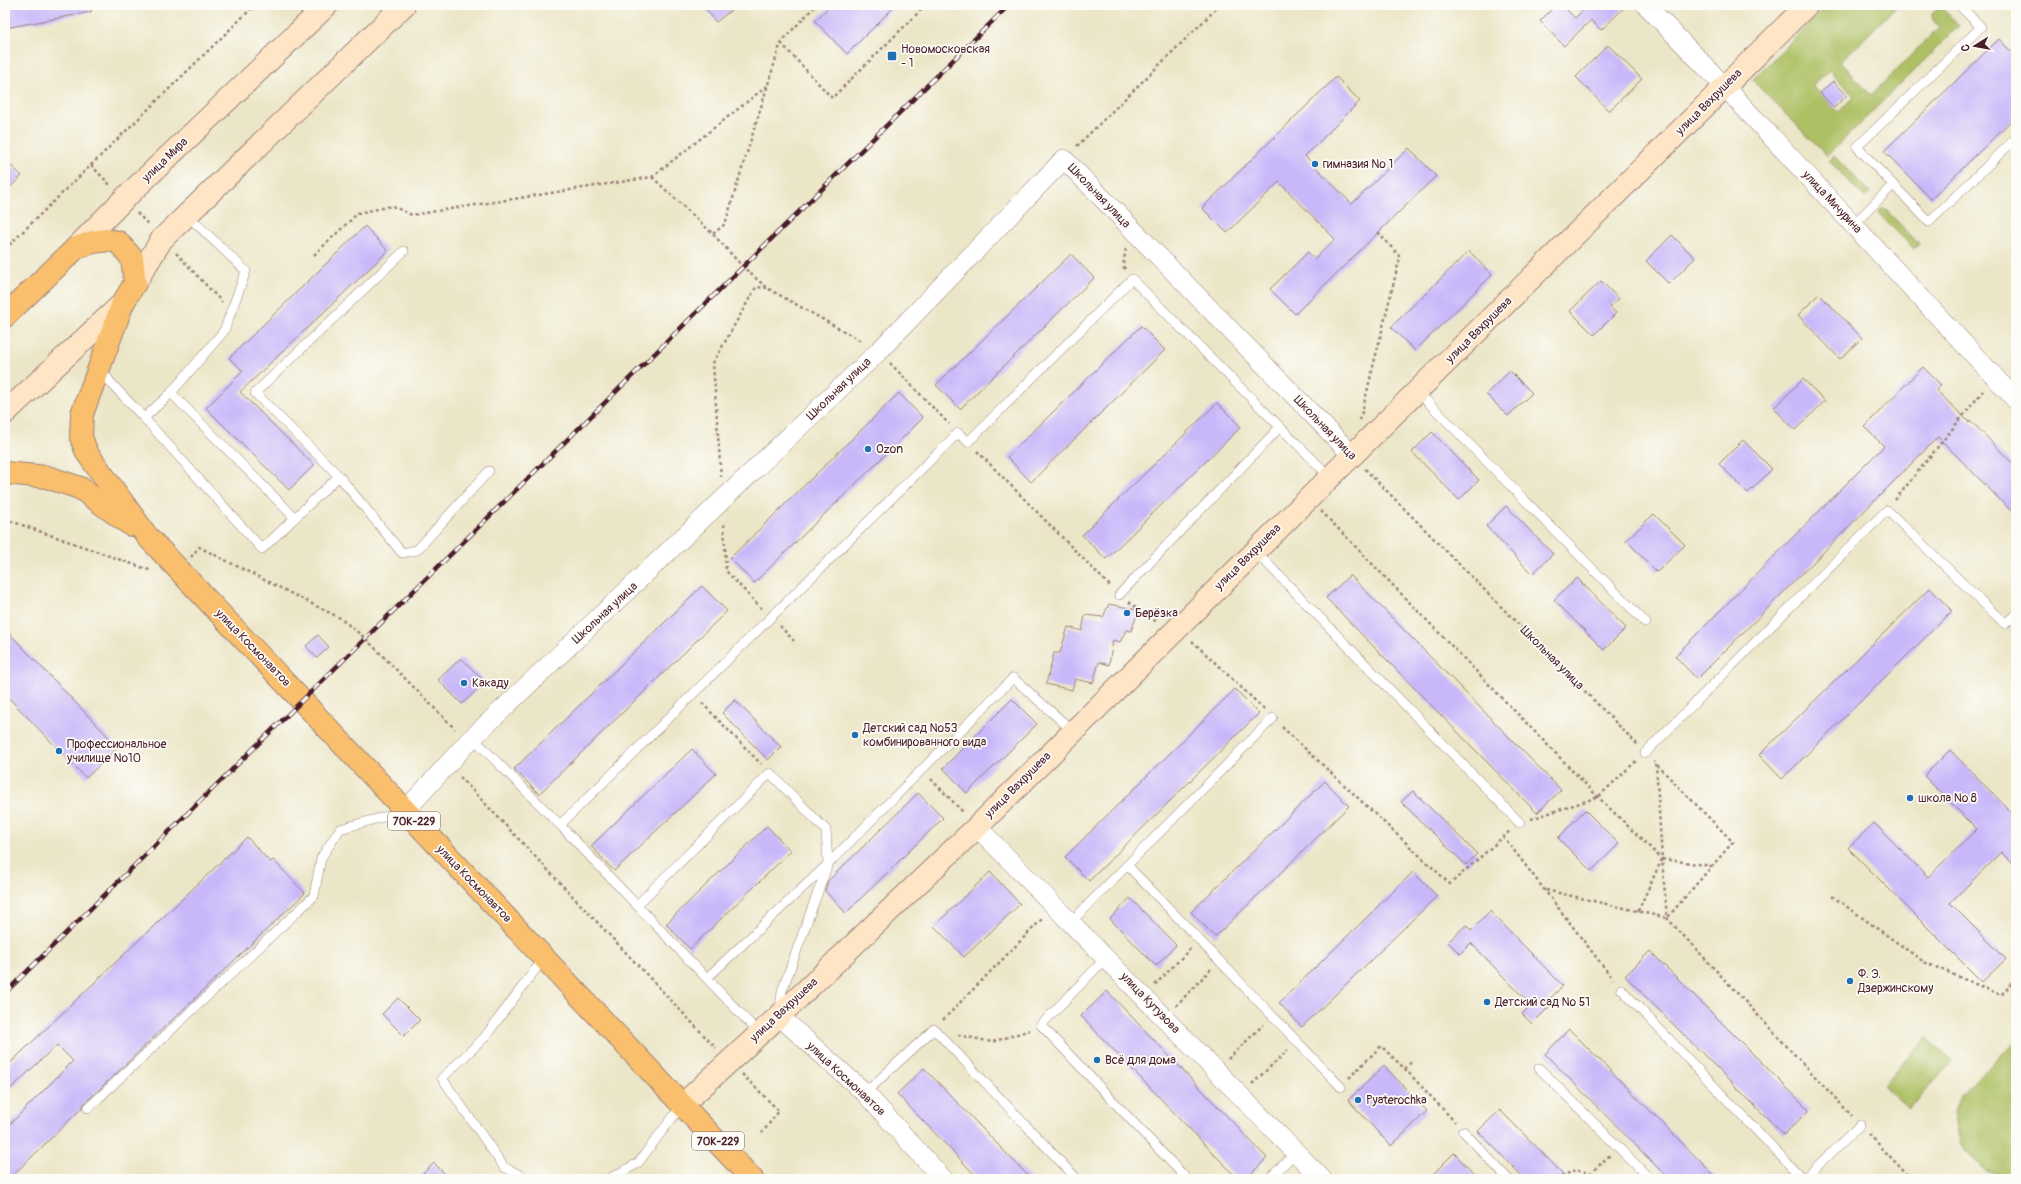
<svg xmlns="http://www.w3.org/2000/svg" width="2021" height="1184" viewBox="0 0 2021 1184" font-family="Pangolin,sans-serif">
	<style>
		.green { fill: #adc063; stroke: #7c7047; fill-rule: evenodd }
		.building { fill: #c8b8f9 }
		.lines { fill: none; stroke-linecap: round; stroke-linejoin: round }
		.service-casing { stroke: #9b827a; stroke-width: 10 }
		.minor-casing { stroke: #9b827a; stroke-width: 20 }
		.secondary-casing { stroke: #9b827a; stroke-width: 24 }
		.primary-casing { stroke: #9b827a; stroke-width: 24 }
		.path { stroke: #9b827a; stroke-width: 2.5; stroke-dasharray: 3 3; stroke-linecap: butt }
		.service { stroke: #fff; stroke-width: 9 }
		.minor { stroke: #fff; stroke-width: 19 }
		.secondary { stroke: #fde5c5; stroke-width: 22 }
		.primary { stroke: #f9bf6d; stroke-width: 22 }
		.rail-casing { stroke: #4a1f2b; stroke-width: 4.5 }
		.rail { stroke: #fdfcf7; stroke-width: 3; stroke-dasharray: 9; stroke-linecap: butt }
		.poi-dot { fill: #1f6fb2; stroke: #fdfcf7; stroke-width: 1.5 }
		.labels { text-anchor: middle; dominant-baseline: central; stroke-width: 3.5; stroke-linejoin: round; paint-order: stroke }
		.shield { fill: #fdfcf7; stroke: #806168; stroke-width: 1 }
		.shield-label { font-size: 11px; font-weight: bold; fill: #4a1f2b }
		.poi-label { font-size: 12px; fill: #4a1f2b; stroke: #fdfcf7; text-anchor: start }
		.street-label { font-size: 12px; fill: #4a1f2b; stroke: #fdfcf7 }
	</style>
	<rect width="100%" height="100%" fill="#fdfcf7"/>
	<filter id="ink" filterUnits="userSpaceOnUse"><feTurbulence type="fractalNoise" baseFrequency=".025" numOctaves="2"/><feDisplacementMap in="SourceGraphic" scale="8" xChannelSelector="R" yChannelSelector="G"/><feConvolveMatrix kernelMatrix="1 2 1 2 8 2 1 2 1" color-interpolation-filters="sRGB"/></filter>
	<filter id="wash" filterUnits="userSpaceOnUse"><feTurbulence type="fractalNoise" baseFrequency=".012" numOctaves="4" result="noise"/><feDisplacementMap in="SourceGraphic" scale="16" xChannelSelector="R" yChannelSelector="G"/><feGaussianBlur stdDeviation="0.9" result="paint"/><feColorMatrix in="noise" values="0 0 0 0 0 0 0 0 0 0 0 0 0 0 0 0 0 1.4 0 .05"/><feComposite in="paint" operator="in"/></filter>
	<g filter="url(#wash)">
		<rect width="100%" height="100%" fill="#ece6c8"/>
		<path class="green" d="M1828 5H1898L1840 62 1871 95 1939 27 1933 20 1932 14 1936 10 1942 8 1959 26 1827 156 1752 80ZM1829 70 1854 96 1839 112 1813 86Z
			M1834 156 1870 193 1865 198 1829 161Z
			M1883 207 1919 244 1914 249 1878 213Z
			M1926 1038 1952 1062 1909 1109 1883 1085Z
			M2016 1041V1177H2015L1985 1170 1960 1144 1954 1111 1960 1095Z"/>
		<g id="blocks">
			<path class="building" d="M5 5H91V12L5 28Z
				M703 5H738L716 22Z
				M831 5H896L847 54 815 21Z
				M1556 5H1562L1575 18 1582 11 1576 5H1627L1601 30 1591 20 1564 46 1540 21Z
				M1999 39 2016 57V116L1931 199 1884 151Z
				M1608 45 1642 79 1609 111 1576 77Z
				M1336 77 1360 101 1305 156 1352 204 1409 148 1436 176 1295 314 1270 289 1308 252 1314 259 1335 239 1279 182 1227 233 1202 208Z
				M1833 81 1847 95 1834 108 1820 93Z
				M5 160 22 176 5 192Z
				M365 226 388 251 240 392 314 465 289 490 206 408 243 371 229 358Z
				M1672 235 1695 258 1669 284 1646 261Z
				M1469 251 1492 275 1415 351 1391 327Z
				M1071 254 1094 278 960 409 936 385Z
				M1601 281 1619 299 1610 307 1616 313 1594 335 1570 311Z
				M1819 294 1862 338 1840 359 1798 315Z
				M1141 326 1165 350 1031 482 1007 457Z
				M1923 367 1941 385 1936 390 1969 422 1970 420 2016 467V516L1938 437 1697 679 1675 656 1884 446 1864 427Z
				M1510 371 1532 393 1508 416 1486 394Z
				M1803 379 1825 401 1795 430 1774 408Z
				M899 393 923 418 754 583 730 558Z
				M1217 403 1241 427 1106 559 1082 535Z
				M1432 432 1479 480 1459 500 1412 452Z
				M1743 440 1772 469 1748 493 1719 464Z
				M1506 506 1553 554 1532 574 1486 526Z
				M1654 514 1685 545 1657 572 1626 540Z
				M1350 575 1561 790 1537 813 1326 598Z
				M1577 578 1626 628 1604 650 1554 600Z
				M702 586 727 611 539 794 514 769Z
				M1930 588 1952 611 1782 779 1759 755Z
				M1109 604 1139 610 1131 631 1126 630 1120 642 1113 640 1109 665 1099 662 1093 683 1075 679 1072 690 1046 684 1054 653H1060L1068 627 1082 631 1085 615 1103 617Z
				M5 629 118 747 86 778 5 694Z
				M318 635 329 647 317 658 306 646Z
				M461 658 485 682 462 704 438 680Z
				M1235 689 1259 713 1089 881 1065 857Z
				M1012 699 1037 724 967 793 943 768Z
				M735 700 781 747 768 760 722 713Z
				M692 749 716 774 614 871 591 846Z
				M1950 750 2016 817V867L2001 852 1950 903 2006 959 1982 982 1848 848 1874 823 1928 877 1977 829 1924 776Z
				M1325 781 1349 806 1215 937 1191 912Z
				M1413 791 1477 854 1466 865 1401 802Z
				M918 793 943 818 846 913 825 891 828 881Z
				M1585 810 1619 844 1591 871 1558 838Z
				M767 826 791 851 690 949 666 924Z
				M247 837 270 862 273 860 305 893 84 1104 82 1108 9 1179H5V1129L73 1061 57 1045 5 1094V1068Z
				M990 872 1020 904 964 957 934 926Z
				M1413 872 1437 896 1302 1027 1279 1003Z
				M1130 898 1176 945 1156 966 1110 919Z
				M1490 911 1563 986 1547 1001 1551 1005 1532 1024 1522 1014 1531 1005 1471 943 1460 954 1448 942 1466 925 1471 930Z
				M1650 951 1809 1110 1784 1135 1625 976Z
				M1107 991 1267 1158 1246 1179H1238L1081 1016Z
				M398 998 420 1020 404 1036 382 1014Z
				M1569 1029 1718 1179H1669L1545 1054Z
				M1384 1066 1427 1111 1391 1146 1348 1100Z
				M924 1068 1031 1179H979L897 1094Z
				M1500 1110 1568 1179H1525L1478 1131Z
				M1454 1153 1479 1179H1428Z
				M434 1163 450 1179H417Z"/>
		</g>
	</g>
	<g filter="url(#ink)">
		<use href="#blocks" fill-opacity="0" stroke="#9b827a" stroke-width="1"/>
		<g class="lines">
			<defs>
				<path id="service" d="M1959 5 1981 27 1857 147 1929 222 2016 138
					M1853 225 1893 185
					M101 369 111 383 144 418 171 393 224 331 246 271 186 214
					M1417 391 1646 623
					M171 393 295 518
					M144 418 262 549 339 476 255 393 404 251
					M339 476 402 553 417 550 489 471
					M1255 551 1520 823
					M1119 595 1280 427
					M473 738 560 825 759 1033
					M1645 753 1887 510 2005 624 2016 614
					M560 825 958 433 968 442 1132 279 1330 477
					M1127 865 1341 1087
					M637 905 770 773 826 830 828 864 782 991 780 1010
					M1071 922 1273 718
					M1106 958 1041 1025 1187 1179
					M707 978 828 864 1013 678 1073 731
					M1621 989 1803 1179
					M1539 1068 1650 1179
					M865 1093 934 1029 1077 1179
					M88 1108 314 896 321 858 340 829 405 811
					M1463 1131 1508 1179
					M528 1179 504 1167 442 1078 484 1038 544 958
					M609 1179 638 1163 682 1105
					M1269 1179 1296 1152
					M1804 1179 1860 1125"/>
				<path id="minor" d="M1646 5 1726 88 2016 400
					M405 811 468 742 879 351 1064 159 1352 455
					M977 827 1322 1179
					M779 1016 865 1093 943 1179"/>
				<path id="secondary" d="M76 248 124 199 327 5
					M135 283 162 239 404 5
					M5 413 123 303
					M683 1104 779 1016 977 827 1807 5"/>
				<path id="primary" d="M5 316 76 248 93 242 107 240 118 242 132 258 135 283 123 303 82 414 81 437 87 453 147 536 752 1179
					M5 473 47 477 80 488 131 525"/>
			</defs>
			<use href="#service" class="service-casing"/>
			<use href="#minor" class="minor-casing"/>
			<use href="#secondary" class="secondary-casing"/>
			<use href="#primary" class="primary-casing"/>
			<path class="path" d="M781 43 832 98 926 5
				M1077 146 1220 5
				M91 165 111 186
				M652 177 713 234 743 267 767 288 863 342
				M137 213 149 225
				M713 234 725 224 781 42 816 5
				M5 249 255 5
				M176 253 222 302
				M314 255 358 213 392 206 412 215 652 177 767 86
				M1125 269 1123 266 1126 248
				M890 363 949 424
				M1360 420 1400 257 1378 232
				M977 451 1110 586
				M1365 469 1637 744
				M721 477 713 363 756 287 767 288
				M1895 500 1983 391
				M1321 511 1598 797 1662 859 1667 918 1852 1116
				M5 519 152 571
				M724 524 726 571 762 609
				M191 557 199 547 340 618 365 638 455 729
				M1129 602 1157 622
				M780 626 794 641
				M1192 641 1264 709
				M702 703 761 764
				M1282 727 1450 884 1511 830
				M460 777 716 1048
				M931 779 964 813
				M1531 819 1598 797 1636 761
				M1503 836 1613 979
				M1662 859 1712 866
				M1546 890 1667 918 1733 842 1654 762
				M1832 896 1924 962 2001 995 2016 980
				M1638 911 1662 859 1656 764
				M1155 985 1191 948
				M1176 1006 1211 969
				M943 1020 1043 918
				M958 1035 992 1042 1030 1030
				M1228 1059 1263 1025
				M1405 1069 1412 1061
				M742 1074 779 1111 762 1133
				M1349 1078 1381 1046 1405 1069 1455 1122
				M1252 1084 1288 1050
				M1869 1134 1911 1179
				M1556 1179 1575 1170 1591 1173 1610 1155"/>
			<use href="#service" class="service"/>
			<use href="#minor" class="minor"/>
			<use href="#secondary" class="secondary"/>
			<use href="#primary" class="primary"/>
			<defs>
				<path id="rail" d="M5 993 1009 5"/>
			</defs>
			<use href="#rail" class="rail-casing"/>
			<use href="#rail" class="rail"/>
		</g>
	</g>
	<g class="poi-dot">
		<rect x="887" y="51" width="10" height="10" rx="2"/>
		<circle cx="1315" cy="164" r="4"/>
		<circle cx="868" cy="449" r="4"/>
		<circle cx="1127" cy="613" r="4"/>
		<circle cx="464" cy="683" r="4"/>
		<circle cx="855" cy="735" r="4"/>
		<circle cx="59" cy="751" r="4"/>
		<circle cx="1910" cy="798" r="4"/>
		<circle cx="1850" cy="981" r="4"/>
		<circle cx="1487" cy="1002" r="4"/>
		<circle cx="1097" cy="1060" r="4"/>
		<circle cx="1358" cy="1100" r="4"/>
	</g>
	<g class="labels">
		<g class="shield">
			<rect x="388" y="812" width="52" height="18" rx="3"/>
			<rect x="692" y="1132" width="52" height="18" rx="3"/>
		</g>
		<g class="shield-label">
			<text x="414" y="821">70К-229</text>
			<text x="718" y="1141">70К-229</text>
		</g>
		<g class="poi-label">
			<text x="901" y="49">Новомосковская<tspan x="901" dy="14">- 1</tspan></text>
			<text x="1323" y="164">гимназия № 1</text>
			<text x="876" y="449">Ozon</text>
			<text x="1135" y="613">Берёзка</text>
			<text x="472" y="683">Какаду</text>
			<text x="863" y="728">Детский сад №53<tspan x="863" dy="14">комбинированного вида</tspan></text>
			<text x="67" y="744">Профессиональное<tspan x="67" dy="14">училище №10</tspan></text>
			<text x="1918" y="798">школа № 8</text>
			<text x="1858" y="974">Ф. Э.<tspan x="1858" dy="14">Дзержинскому</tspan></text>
			<text x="1495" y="1002">Детский сад № 51</text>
			<text x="1105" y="1060">Всё для дома</text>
			<text x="1366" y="1100">Pyaterochka</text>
		</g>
		<g class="street-label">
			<text transform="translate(1709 102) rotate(-45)">улица Вахрушева</text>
			<text transform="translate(165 160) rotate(-44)">улица Мира</text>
			<text transform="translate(1099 196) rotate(46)">Школьная улица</text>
			<text transform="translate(1832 202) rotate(47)">улица Мичурина</text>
			<text transform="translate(1479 330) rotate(-45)">улица Вахрушева</text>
			<text transform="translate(839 389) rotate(-44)">Школьная улица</text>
			<text transform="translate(1325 428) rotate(46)">Школьная улица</text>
			<text transform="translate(1248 557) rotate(-45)">улица Вахрушева</text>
			<text transform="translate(605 613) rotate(-43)">Школьная улица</text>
			<text transform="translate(253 648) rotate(46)">улица Космонавтов</text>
			<text transform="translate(1552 658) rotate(45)">Школьная улица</text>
			<text transform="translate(1018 785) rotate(-45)">улица Вахрушева</text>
			<text transform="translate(474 884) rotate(46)">улица Космонавтов</text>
			<text transform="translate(1150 1003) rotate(46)">улица Кутузова</text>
			<text transform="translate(784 1010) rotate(-43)">улица Вахрушева</text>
			<text transform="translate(846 1079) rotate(43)">улица Космонавтов</text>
		</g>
	</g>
	<rect width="2021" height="1184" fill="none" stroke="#fdfcf7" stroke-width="20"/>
	<g transform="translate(1975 46) rotate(259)" stroke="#fdfcf7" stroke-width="3" paint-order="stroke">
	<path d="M0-3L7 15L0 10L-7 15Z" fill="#4a1f2b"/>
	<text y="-6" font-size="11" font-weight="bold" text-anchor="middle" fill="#4a1f2b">С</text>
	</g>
</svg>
